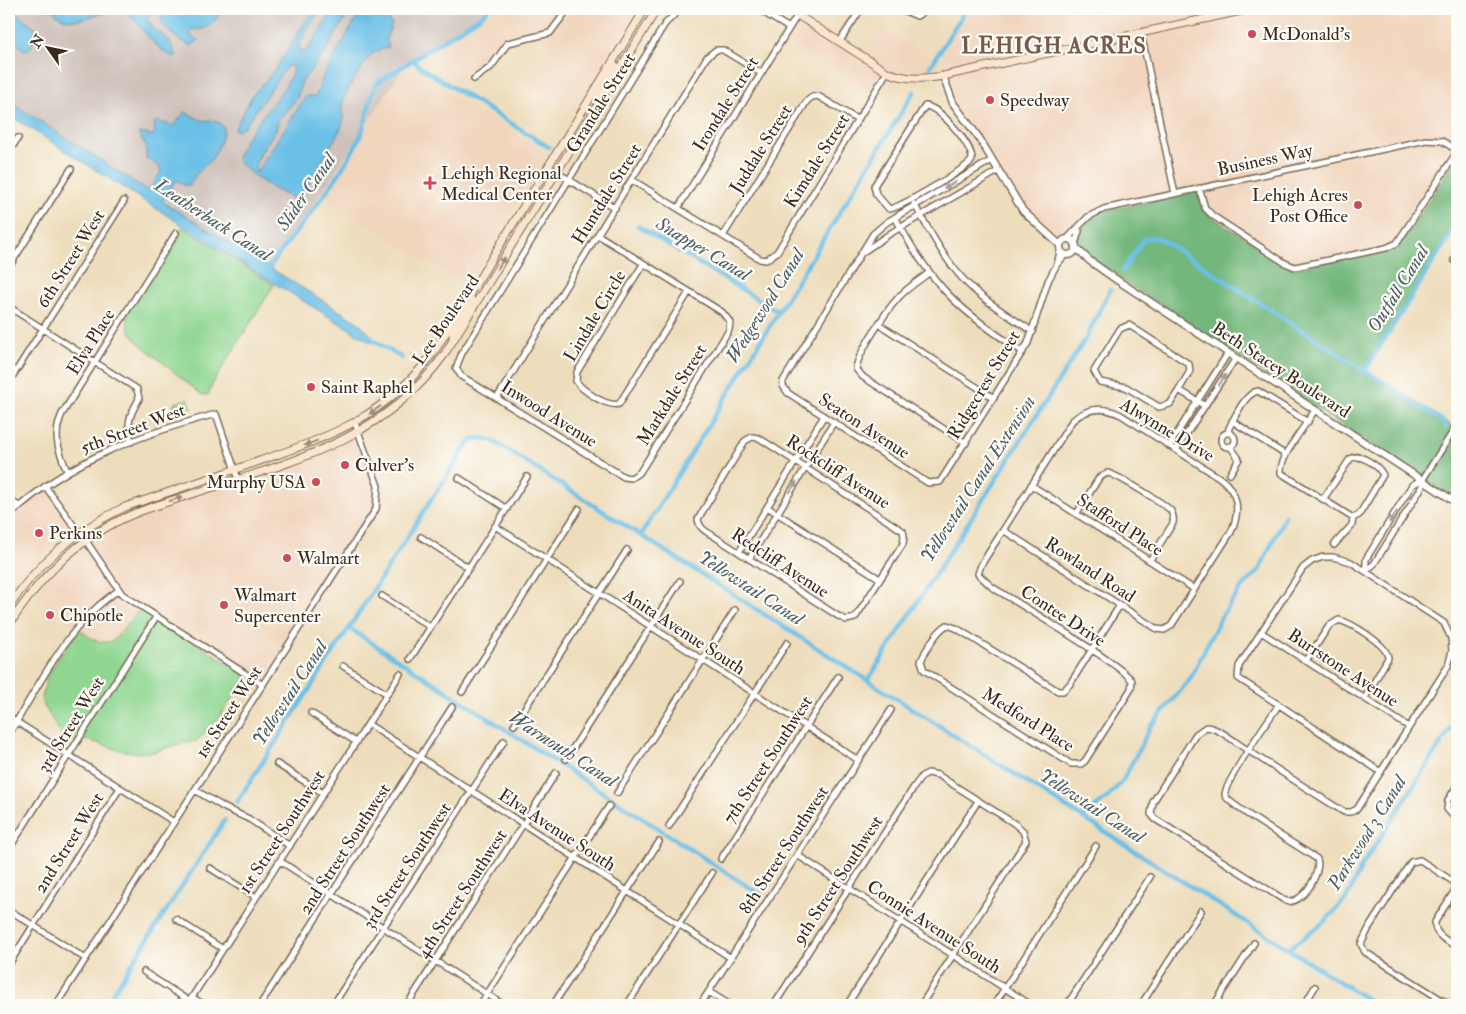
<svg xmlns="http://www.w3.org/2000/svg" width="1466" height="1014" viewBox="0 0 1466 1014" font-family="'IM FELL Double Pica',serif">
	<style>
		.built { fill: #f1d5bd }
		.industrial { fill: #cec1ba }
		.green { fill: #8fd691; stroke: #658058 }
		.forest { fill: #73b77b; stroke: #57704c }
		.water { fill: #6bc0e7; stroke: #537582 }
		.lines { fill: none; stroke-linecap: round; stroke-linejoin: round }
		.canal { stroke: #6bc0e7; stroke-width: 4.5 }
		.minor-casing { stroke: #7a6955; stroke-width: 8 }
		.tertiary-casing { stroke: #7a6955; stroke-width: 9 }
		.secondary-casing { stroke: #7a6955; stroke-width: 9 }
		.minor { stroke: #fff; stroke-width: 5 }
		.tertiary { stroke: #fff; stroke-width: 6 }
		.secondary { stroke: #fce5cf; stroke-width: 7 }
		.oneway { fill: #a79f9a }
		.oneway2 { fill: #9c8876 }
		.poi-dot { fill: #d1495b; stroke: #fdfcf7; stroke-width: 2 }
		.labels { text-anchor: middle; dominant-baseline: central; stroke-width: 4.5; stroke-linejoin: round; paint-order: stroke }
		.poi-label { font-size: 18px; fill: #3b2a1e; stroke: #fdfcf7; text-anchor: start }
		.street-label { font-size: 18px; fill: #3b2a1e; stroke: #fdfcf7 }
		.water-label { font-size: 19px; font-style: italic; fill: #4c5e64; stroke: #fdfcf7 }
		.district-label { font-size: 22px; font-weight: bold; letter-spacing: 1px; fill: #785a4d; stroke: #fdfcf7 }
	</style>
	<rect width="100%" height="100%" fill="#fdfcf7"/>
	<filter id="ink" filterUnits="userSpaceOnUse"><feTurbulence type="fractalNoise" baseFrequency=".02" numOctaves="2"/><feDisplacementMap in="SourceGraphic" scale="10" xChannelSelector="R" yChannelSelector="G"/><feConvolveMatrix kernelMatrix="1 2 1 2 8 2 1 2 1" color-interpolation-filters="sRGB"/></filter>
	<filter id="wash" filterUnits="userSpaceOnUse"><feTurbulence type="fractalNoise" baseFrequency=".0096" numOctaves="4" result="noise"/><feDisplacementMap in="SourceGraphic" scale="20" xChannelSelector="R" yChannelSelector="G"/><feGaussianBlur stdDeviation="1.12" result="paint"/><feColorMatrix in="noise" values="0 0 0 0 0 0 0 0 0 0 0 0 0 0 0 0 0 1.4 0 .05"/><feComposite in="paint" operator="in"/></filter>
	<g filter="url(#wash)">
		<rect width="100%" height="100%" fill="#eeddbc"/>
		<path class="built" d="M494 9H640L575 113 526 82 551 42 527 36 506 44 484 68 469 70 456 83 420 61 447 42 482 21Z
			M964 9H966L940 51 941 74 911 76 888 70 862 54 881 27 933 58Z
			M969 9H1457V152L1393 246 1295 267 1208 212 1199 189 1104 209 1082 224 1068 248 1035 224 961 114 943 76 942 52Z
			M795 15 886 74 874 95 782 37Z
			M405 65 549 154 467 287 321 195Z
			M362 436 378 490 377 506 262 686 141 608 114 640 101 643 91 638 34 596 65 561 94 539 116 527 159 509 179 505 332 449Z
			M46 487 74 529 45 552 9 595V516Z"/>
		<path class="industrial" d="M9 9H491L481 20 407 62 272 269 9 103Z"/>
		<path class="green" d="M182 227 274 285 213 383 208 395H202L140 344C126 330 124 320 133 302Z
			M188 398 192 409 177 415 173 404Z
			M141 608 248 676 217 720 197 741 175 745 154 752 139 753 119 750 88 740 72 741 61 734 43 704 42 697 47 677 68 644 80 630C91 638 100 646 114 640Z"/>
		<path class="forest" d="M1457 156V222L1364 368 1457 429V501L1093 261 1079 247 1075 240 1087 222 1100 212 1198 191 1203 209 1207 214 1295 268 1386 250 1399 244 1406 236Z"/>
		<path class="water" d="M9 9 35 27V39L30 49 25 50 9 39Z
			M52 9H141L152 12 147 18C153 32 161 31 169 41 172 45 174 51 177 55L174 57C155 50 142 27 128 13 105 3 71 36 52 9Z
			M163 9H220C218 21 206 32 194 29L189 33 193 38 199 40 191 46C180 40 163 31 160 18L170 14Z
			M313 9H320L297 48 305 53 308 49 334 9H351L325 52 302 81 297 98 279 119 276 129 261 152 255 166 256 173 306 96H316L324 74 362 9H383V14L392 24 386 39 389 47C385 49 379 49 375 52 365 59 344 94 342 105 341 115 346 115 341 128L302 195 293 198C278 193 245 172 237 159 245 126 292 91 293 66H287L245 126 236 131 235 128 252 96 277 67Z
			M9 101 148 191 161 172 159 166 146 158V146L138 133 152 135 155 132 154 123 157 121 173 126 185 112 201 120 219 122 224 128C222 139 217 153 210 161 201 171 194 173 190 186L184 185 176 180 162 201 359 323 373 337 372 343 256 272 9 115Z"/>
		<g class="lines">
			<path class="canal" d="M412 59 420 67 549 147
				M930 67 966 9
				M638 226 779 312
				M267 270C299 226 332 191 358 141 368 122 367 102 377 83L481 16 488 9
				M1123 270 1144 239 1154 237 1162 240 1443 421 1446 427
				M368 337 402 358
				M1365 370 1457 224
				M641 535 914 92
				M349 628 761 895
				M868 680 1086 338 1110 290
				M237 802 466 446C475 436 482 437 493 441L1376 1005
				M1083 817 1108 797 1123 780 1151 726 1190 679 1221 617 1240 590 1259 570 1285 516
				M1288 949 1323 923 1346 899 1363 864 1457 719
				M105 1005 225 820"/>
		</g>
	</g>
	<g filter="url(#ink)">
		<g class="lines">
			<defs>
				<path id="minor" d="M758 9 789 28
					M900 9 917 16 927 9
					M1141 33 1175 194
					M840 41 861 9
					M474 79 491 67 508 43 550 33 568 9
					M925 106C939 106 973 145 972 160 966 169 900 208 889 209L876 194 874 186Z
					M9 152 18 138
					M992 160 887 222 873 234 783 381V386L788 393 928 483 940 482 1028 343 1048 281 1057 264 1065 255
					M548 167 615 208
					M632 180 760 259 766 260 777 252 887 72
					M1199 188 1205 208 1213 216 1285 263 1295 267 1386 248 1397 243 1457 152
					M914 204C929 229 942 256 962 278 982 300 1008 315 1033 332
					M678 208 798 14
					M895 217C931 285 959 311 1023 352
					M598 235 722 312 730 322 729 330 640 472 631 478 624 477 461 376 456 368 462 353 665 24 680 9
					M723 236 807 101 812 97 818 96 858 120
					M1067 239 1088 217 1104 209 1426 140 1442 141 1457 150
					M1075 244 1079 231
					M863 252 891 233 998 171
					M1454 260 1457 262
					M1058 261 1060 251
					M643 264 577 372 576 381C583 391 606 407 619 404L689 292
					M9 267 71 169
					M929 273C918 281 907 288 898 298 887 310 857 354 856 369L863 377 966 443
					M9 307 137 389 139 399C130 414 126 424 131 442
					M880 325 994 398
					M9 382 124 201
					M1179 390 1190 371 1189 364 1129 325 1120 329 1094 371 1100 382 1126 387 1159 407 1170 404 1179 390 1205 406
					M497 398 707 57 716 50H723L761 73
					M1315 410C1306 425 1279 457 1281 473L1353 518 1359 515 1383 475C1378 465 1359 452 1350 459L1324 498
					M1232 421 1286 455
					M1228 433 1229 428C1235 417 1245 393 1258 391L1308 422
					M1221 440a7 7 0 1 1 14 0a7 7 0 1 1-14 0Z
					M752 437 759 438 903 531 904 536 903 544 855 618 846 620 838 616 712 535C705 531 699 528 698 519L745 441Z
					M1169 446 1228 353
					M1230 446 1239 459 1230 474
					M1176 450 1236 358
					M67 471C59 451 52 436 62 414L176 233
					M459 478 507 509
					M1031 485 1194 589
					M45 486 79 533
					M9 500 19 506
					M767 507 880 579
					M1077 513 1099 478 1107 473C1114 473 1167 505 1171 511 1173 515 1174 519 1173 523L1150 560
					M9 516C65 462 141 434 216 414L238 479
					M495 526 858 760
					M1003 530 1157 629 1164 630 1171 626 1231 532C1241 511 1238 492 1220 478L1121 415C1103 406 1086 408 1072 421L981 565 978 574 992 587C1013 600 1127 668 1132 681L1131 689 1085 761 1081 764H1071L924 670 921 661C926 649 936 632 947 625L956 628 1058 691H1063L1070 684 1120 605
					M421 537 469 568
					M86 541 122 594 263 685
					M1334 545 1352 525 1353 518
					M739 552 824 416
					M749 559 834 422
					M1366 571V559L1412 485 1423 479 1457 425
					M1366 571 1374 564 1422 487 1423 479
					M382 596 430 627
					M1261 632 1409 727
					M410 659 527 477
					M1306 661 1329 626 1339 620C1351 623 1388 645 1388 658L1365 698
					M343 666 387 694
					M462 692 579 509
					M1278 706C1269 719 1223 785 1225 795 1226 804 1304 849 1317 859 1322 873 1302 906 1286 901L1155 819 1151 814 1153 802 1196 734 1206 727C1220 728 1237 744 1249 751 1281 772 1312 792 1344 812H1351L1357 809 1448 666 1452 651 1451 638 1444 623 1351 562 1333 557H1323L1312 561 1303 568 1239 666 1238 678 1381 772
					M311 713 356 742
					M9 717 174 822
					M368 724 731 958
					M514 725 627 550
					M9 734C40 684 68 623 119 590
					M566 759 680 581
					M277 764 323 793
					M1457 786 1448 800 1447 809 1457 820
					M195 790 225 808 249 819 290 846
					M617 793 735 610
					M669 826 787 643
					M9 849 156 617
					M797 855 1031 1005
					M721 859 838 677
					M280 861 504 1005
					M210 868 256 897
					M1457 887 1435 922C1434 936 1447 940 1457 947
					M9 910 86 959
					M176 919 223 949
					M9 964 120 788
					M144 972 189 1001
					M709 992 730 1005
					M192 997 204 1005
					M56 1005 376 509 378 486 355 423
					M187 1005 400 674
					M260 1005 452 707
					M333 1005 504 741
					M407 1005 556 773
					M480 1005 609 806
					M553 1005 659 842
					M627 1005 712 873
					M700 1005 891 710
					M774 1005 914 787 922 776 928 773 938 775 1015 824 1023 831 1026 841 921 1005
					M847 1005 978 801
					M994 1005 1096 846
					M1067 1005 1150 877
					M1141 1005 1201 911
					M1214 1005 1254 943
					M1304 1005 1315 987
					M1450 1005 1365 952 1361 944 1370 926 1411 862 1420 860 1457 884"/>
				<path id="tertiary" d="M943 76 953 103 979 138 1023 211 1060 245
					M1060 247a8 8 0 1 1 16 0a8 8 0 1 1-16 0Z
					M1076 248 1090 261 1117 280 1457 503"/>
				<path id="secondary" d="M788 9 887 72C906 80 924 79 943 76L1250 9
					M599 103V94L616 66
					M453 338V330L471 301 470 294
					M9 607C37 563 78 529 125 507 166 493 207 479 248 465 328 437 384 420 436 349L645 9
					M9 625C35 585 65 551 107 527 134 511 165 503 195 493 291 462 382 441 444 355L657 9"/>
			</defs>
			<use href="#minor" class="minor-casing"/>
			<use href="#tertiary" class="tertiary-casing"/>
			<use href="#secondary" class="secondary-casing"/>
			<use href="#minor" class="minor"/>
			<use href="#tertiary" class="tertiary"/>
			<use href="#secondary" class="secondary"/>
		</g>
		<defs><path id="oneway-solid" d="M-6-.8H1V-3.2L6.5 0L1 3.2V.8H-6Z" transform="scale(1.25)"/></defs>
		<g class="oneway">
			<use href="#oneway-solid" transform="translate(950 185) rotate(150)"/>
			<use href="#oneway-solid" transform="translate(1222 380) rotate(-57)"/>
			<use href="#oneway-solid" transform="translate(793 487) rotate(-58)"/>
			<use href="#oneway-solid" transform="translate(1393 517) rotate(123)"/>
		</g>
		<g class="oneway2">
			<use href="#oneway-solid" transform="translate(501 263) rotate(-58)"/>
			<use href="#oneway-solid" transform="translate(375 410) rotate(145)"/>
			<use href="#oneway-solid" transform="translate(311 443) rotate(160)"/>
			<use href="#oneway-solid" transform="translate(176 499) rotate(-18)"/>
		</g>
	</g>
	<g class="poi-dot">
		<circle cx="1252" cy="34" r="5"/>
		<circle cx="990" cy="100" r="5"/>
		<path d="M427.5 175.5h5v5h5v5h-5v5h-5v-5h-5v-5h5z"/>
		<circle cx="1358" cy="205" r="5"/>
		<circle cx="311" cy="387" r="5"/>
		<circle cx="345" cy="465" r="5"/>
		<circle cx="316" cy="482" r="5"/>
		<circle cx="39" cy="533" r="5"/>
		<circle cx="287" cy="558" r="5"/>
		<circle cx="224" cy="605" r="5"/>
		<circle cx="50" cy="615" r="5"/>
	</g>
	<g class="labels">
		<g class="poi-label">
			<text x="1262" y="34">McDonald's</text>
			<text x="1000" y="100">Speedway</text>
			<text x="441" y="173">Lehigh Regional<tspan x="441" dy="21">Medical Center</tspan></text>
			<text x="1348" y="195" text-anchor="end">Lehigh Acres<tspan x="1348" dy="21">Post Office</tspan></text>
			<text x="321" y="387">Saint Raphel</text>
			<text x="355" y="465">Culver's</text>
			<text x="306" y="482" text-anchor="end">Murphy USA</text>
			<text x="49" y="533">Perkins</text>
			<text x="297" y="558">Walmart</text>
			<text x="234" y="595">Walmart<tspan x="234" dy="21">Supercenter</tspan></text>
			<text x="60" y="615">Chipotle</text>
		</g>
		<g class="street-label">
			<text transform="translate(601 103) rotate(-58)">Grandale Street</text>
			<text transform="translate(726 104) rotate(-58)">Irondale Street</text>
			<text transform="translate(761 149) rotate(-58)">Juddale Street</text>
			<text transform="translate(1265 160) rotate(-12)">Business Way</text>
			<text transform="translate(817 161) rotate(-58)">Kimdale Street</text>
			<text transform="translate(607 194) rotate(-58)">Huntdale Street</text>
			<text transform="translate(71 259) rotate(-58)">6th Street West</text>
			<text transform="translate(595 316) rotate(-59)">Lindale Circle</text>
			<text transform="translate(446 320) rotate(-56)">Lee Boulevard</text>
			<text transform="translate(91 342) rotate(-58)">Elva Place</text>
			<text transform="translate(1281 370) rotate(33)">Beth Stacey Boulevard</text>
			<text transform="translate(984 385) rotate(-59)">Ridgecrest Street</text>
			<text transform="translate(672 395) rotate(-58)">Markdale Street</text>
			<text transform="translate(549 414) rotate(32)">Inwood Avenue</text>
			<text transform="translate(864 426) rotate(33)">Seaton Avenue</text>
			<text transform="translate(133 429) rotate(-21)">5th Street West</text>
			<text transform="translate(1167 430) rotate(31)">Alwynne Drive</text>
			<text transform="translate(838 472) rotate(33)">Rockcliff Avenue</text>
			<text transform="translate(1120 525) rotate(33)">Stafford Place</text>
			<text transform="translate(780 563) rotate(33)">Redcliff Avenue</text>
			<text transform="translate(1090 570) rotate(33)">Rowland Road</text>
			<text transform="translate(1063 616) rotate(33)">Contee Drive</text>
			<text transform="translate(684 632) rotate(33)">Anita Avenue South</text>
			<text transform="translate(1343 668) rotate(33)">Burrstone Avenue</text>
			<text transform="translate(229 712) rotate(-57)">1st Street West</text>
			<text transform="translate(1028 720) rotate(32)">Medford Place</text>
			<text transform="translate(71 725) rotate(-58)">3rd Street West</text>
			<text transform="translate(768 760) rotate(-57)">7th Street Southwest</text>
			<text transform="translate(557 830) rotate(33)">Elva Avenue South</text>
			<text transform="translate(282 832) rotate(-57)">1st Street Southwest</text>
			<text transform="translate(69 843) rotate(-58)">2nd Street West</text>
			<text transform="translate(345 849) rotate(-57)">2nd Street Southwest</text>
			<text transform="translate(784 850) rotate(-57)">8th Street Southwest</text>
			<text transform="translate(407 866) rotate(-57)">3rd Street Southwest</text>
			<text transform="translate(838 880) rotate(-57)">9th Street Southwest</text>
			<text transform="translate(462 894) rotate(-57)">4th Street Southwest</text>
			<text transform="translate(934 927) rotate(33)">Connie Avenue South</text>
		</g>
		<g class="water-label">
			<text transform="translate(306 192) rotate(-55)">Slider Canal</text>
			<text transform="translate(213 220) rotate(33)">Leatherback Canal</text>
			<text transform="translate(703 249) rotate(31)">Snapper Canal</text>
			<text transform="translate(1398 289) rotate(-58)">Outfall Canal</text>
			<text transform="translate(765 306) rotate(-58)">Wedgewood Canal</text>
			<text transform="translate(978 479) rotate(-57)">Yellowtail Canal Extension</text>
			<text transform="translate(751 588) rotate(33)">Yellowtail Canal</text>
			<text transform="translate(290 693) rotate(-57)">Yellowtail Canal</text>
			<text transform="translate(563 749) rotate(33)">Warmouth Canal</text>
			<text transform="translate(1092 806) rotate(33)">Yellowtail Canal</text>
			<text transform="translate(1367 833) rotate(-58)">Parkwood 3 Canal</text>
		</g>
		<g class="district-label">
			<text x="1054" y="46">LEHIGH ACRES</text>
		</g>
	</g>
	<rect width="1466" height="1014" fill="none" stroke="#fdfcf7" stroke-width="30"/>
	<g transform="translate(48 48) rotate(303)" stroke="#fdfcf7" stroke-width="4" paint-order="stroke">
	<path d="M0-4L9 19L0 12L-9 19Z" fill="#3b2a1e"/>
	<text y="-8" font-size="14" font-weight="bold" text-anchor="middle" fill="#3b2a1e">N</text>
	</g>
</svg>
